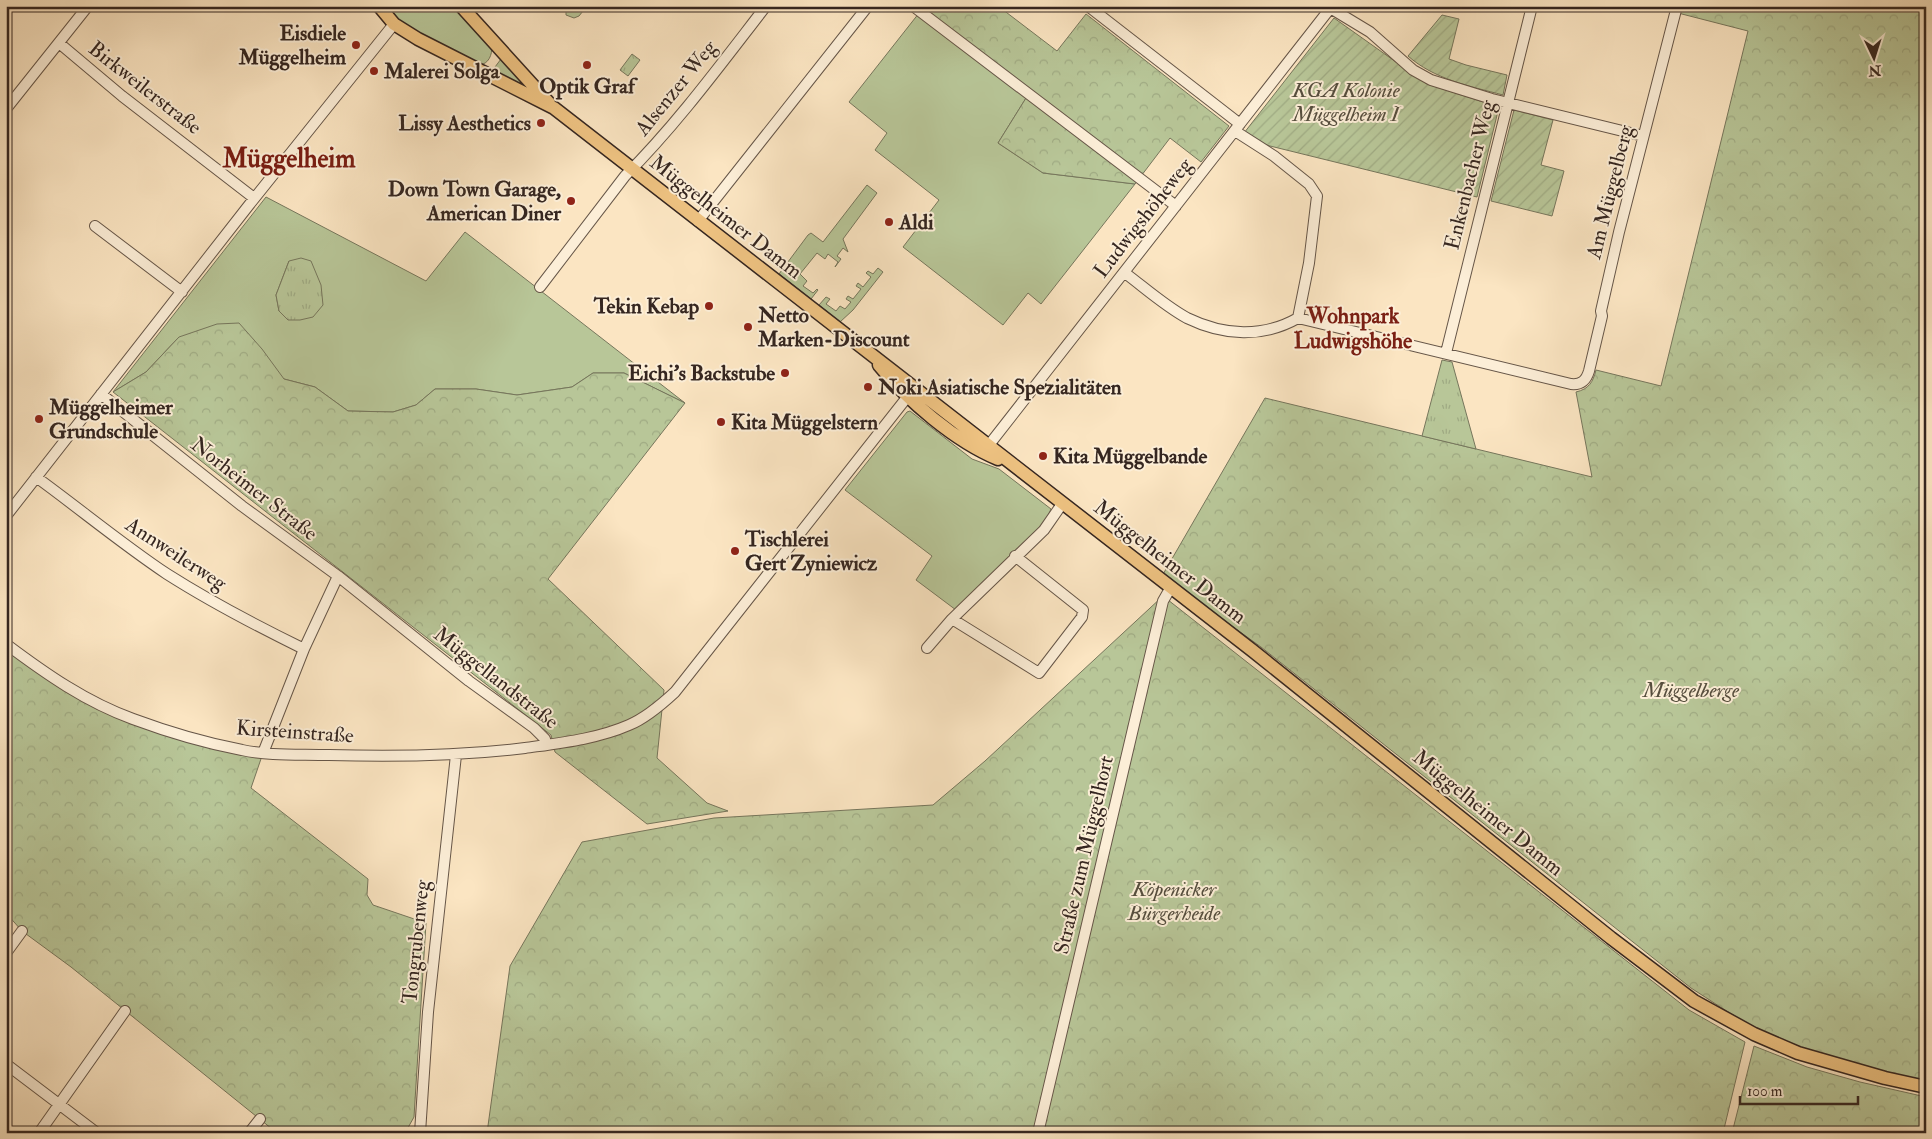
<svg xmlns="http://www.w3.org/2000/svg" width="1932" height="1139" viewBox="0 0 1932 1139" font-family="'IM FELL Double Pica',serif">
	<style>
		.grass { fill: #b8c698; stroke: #76765c; fill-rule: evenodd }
		.forest { fill: url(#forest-crowns); stroke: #76765c }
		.park { fill: url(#park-tufts); stroke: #76765c }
		.garden { fill: url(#garden-furrows); stroke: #76765c }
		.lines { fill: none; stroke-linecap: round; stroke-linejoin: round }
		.minor-casing { stroke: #665648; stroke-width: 12 }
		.major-casing { stroke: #352620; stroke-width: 15 }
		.minor { stroke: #fceed7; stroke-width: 10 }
		.major { stroke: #eec281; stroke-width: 12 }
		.poi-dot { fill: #8f2418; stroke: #fceed7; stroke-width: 2 }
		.labels { text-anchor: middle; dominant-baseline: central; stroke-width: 4; stroke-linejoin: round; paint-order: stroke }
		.poi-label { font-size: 21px; font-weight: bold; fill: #352620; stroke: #fceed7; text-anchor: start }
		.street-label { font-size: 21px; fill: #352620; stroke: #fceed7 }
		.park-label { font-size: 21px; font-style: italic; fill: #564e3e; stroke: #fceed7 }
		.neighbourhood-label { font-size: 22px; font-weight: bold; fill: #7a1f14; stroke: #fceed7 }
		.district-label { font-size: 26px; font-weight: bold; fill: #7a1f14; stroke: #fceed7 }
	</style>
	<defs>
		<pattern id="forest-crowns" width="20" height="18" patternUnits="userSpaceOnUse" patternTransform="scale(1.25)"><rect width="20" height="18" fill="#b8c698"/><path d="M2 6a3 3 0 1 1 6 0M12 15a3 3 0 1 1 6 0" fill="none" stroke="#9faa83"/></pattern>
		<pattern id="park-tufts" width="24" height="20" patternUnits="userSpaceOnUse" patternTransform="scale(1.25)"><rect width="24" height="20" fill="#b8c698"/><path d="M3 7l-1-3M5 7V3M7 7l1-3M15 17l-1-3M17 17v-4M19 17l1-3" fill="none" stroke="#9faa83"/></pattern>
		<pattern id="garden-furrows" width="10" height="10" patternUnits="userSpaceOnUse" patternTransform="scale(1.25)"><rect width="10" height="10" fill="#b8c698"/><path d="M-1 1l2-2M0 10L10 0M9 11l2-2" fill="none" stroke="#9faa83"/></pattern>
	</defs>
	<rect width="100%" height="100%" fill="#fbe5c2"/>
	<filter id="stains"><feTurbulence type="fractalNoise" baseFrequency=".004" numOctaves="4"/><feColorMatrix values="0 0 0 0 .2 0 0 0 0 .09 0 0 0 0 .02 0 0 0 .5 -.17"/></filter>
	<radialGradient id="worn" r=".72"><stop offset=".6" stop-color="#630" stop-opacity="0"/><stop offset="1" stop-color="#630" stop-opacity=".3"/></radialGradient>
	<path class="grass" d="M381 6H456L492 46C492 55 489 64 479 65L409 28Z
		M923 8 1031 90 998 143 1043 173 1135 184 1041 304 1028 293 1003 325 903 247 939 200 875 150 887 133 849 102Z
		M501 59 525 86V87L492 71Z
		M867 185 877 193 843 239 848 252 843 248 837 256 841 259 835 267 838 262 828 254 825 259 817 253 800 274 807 281 803 286 813 293 817 289 818 290 811 299 779 274 808 235 811 233 823 242Z
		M266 197 426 281 465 232 685 403 624 373H593L572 387 517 395 476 389H435L416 405 393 412 348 411 315 387 284 379 178 338 146 372 113 392ZM289 261 279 311 276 295Z
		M878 268 883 272 853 310 840 322 819 305 826 297 830 299 826 304 836 311 840 306 845 309 851 302 846 299 848 296 853 299 861 289 856 286 858 283 863 287 871 277 866 273 868 271 873 274Z
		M910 411 972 459 999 469 1051 509 1046 520 1031 537 956 610 916 580 932 556 845 490 907 412Z"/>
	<path class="forest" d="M924 6H998L1057 51 1086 14 1229 126 1201 162 1170 138 1135 184 1043 173 998 143 1031 90 923 8Z
		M1679 6H1926V1081C1867 1069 1804 1053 1750 1025 1730 1014 1710 1000 1691 988L1261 647 1162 576 1265 398 1592 477 1576 392C1589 389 1593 382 1596 370L1661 386 1748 31 1678 13Z
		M239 323 262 349 284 379 315 387 348 411 393 412 416 405 435 389H476L517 395 572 387 593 373H624L685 403 548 579 664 690 657 758 707 803 728 811 647 824 555 752 551 735 113 392 146 372 179 337 217 324Z
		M1163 596 1689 1010 1745 1042 1723 1133H487L510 966 582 842 714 818 933 805 985 761Z
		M6 643 66 686 162 728 263 753 251 788 368 879 367 895 373 905 426 923 414 1117 405 1133H277L71 967 22 931 6 913Z
		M1754 1046 1807 1067 1860 1082 1926 1097V1133H1732Z"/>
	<path class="park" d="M566 6H587L579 16 574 18 566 15Z
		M632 54 640 60 628 76 620 70Z
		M301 258 311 261 321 285 323 305 313 317 300 320H288L279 311 276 295 289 261Z
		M1442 360 1452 362 1476 449 1422 436Z"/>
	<path class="garden" d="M1442 15 1459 19 1449 59 1466 65 1507 75 1503 95C1469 86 1434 79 1408 56Z
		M1334 18 1427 84 1499 107 1477 197 1266 145 1244 133Z
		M1514 110 1553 120 1541 165 1564 171 1552 216 1491 201Z"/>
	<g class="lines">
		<defs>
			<path id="minor" d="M913 6 1176 206
				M1088 6 1240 124
				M1327 6 1370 32 1413 70 1431 80 1492 99 1643 136
				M59 43 122 96 254 198
				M6 109 88 6
				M1235 131 1274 156 1309 184 1317 196 1309 263 1298 318
				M698 221 868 6
				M95 226 182 292
				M1125 273C1145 288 1165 306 1187 318 1224 336 1263 338 1298 318L1571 384C1581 385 1586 381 1589 371L1602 316 1601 311 1619 232 1677 6
				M540 287 625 176C677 124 721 64 766 6
				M1446 353 1532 6
				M101 394 242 506 338 576 469 681 534 728 545 739 546 745
				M985 450 1332 6
				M36 477C80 509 122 544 167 574 211 602 257 626 304 649
				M6 516 249 205 394 24
				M952 619 1039 673 1082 617 1083 610 1015 556
				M6 644C46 674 86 702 133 719 168 732 205 743 242 750 270 756 300 754 329 755 395 757 460 756 525 748 560 743 597 739 629 725 646 718 661 705 675 692L912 391
				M927 648 952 619 1044 530 1062 504
				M263 753 304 649 338 576
				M6 953 22 931
				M6 1064 97 1133
				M39 1133 125 1011
				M249 1133 260 1119
				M420 1133 428 1012 456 755
				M1038 1133 1163 601 1171 587"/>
			<path id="major" d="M379 6 394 24 418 39 554 108 1253 651 1611 938 1694 1001 1754 1034 1798 1053 1885 1078 1926 1087
				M461 6 549 103
				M879 365C908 401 955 441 998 459"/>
		</defs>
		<use href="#minor" class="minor-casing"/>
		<use href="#major" class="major-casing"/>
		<use href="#minor" class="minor"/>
		<use href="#major" class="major"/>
	</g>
	<g class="poi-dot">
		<circle cx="356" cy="45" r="5"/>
		<circle cx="587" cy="65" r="5"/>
		<circle cx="374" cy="71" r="5"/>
		<circle cx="541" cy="123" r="5"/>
		<circle cx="571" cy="201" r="5"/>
		<circle cx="889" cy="222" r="5"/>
		<circle cx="709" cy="306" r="5"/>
		<circle cx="748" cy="327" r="5"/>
		<circle cx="785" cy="373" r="5"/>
		<circle cx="868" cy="387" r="5"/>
		<circle cx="39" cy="419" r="5"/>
		<circle cx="721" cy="422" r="5"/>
		<circle cx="1043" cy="456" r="5"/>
		<circle cx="735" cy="551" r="5"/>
	</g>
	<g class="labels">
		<g class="poi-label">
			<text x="346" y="33" text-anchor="end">Eisdiele<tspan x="346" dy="24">Müggelheim</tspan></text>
			<text x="384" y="71">Malerei Solga</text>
			<text x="587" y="86" text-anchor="middle">Optik Graf</text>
			<text x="531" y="123" text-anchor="end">Lissy Aesthetics</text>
			<text x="561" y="189" text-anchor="end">Down Town Garage,<tspan x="561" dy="24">American Diner</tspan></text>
			<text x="899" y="222">Aldi</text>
			<text x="699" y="306" text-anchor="end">Tekin Kebap</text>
			<text x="758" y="315">Netto<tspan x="758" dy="24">Marken-Discount</tspan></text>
			<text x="775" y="373" text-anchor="end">Eichi's Backstube</text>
			<text x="878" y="387">Noki Asiatische Spezialitäten</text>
			<text x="49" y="407">Müggelheimer<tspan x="49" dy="24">Grundschule</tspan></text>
			<text x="731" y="422">Kita Müggelstern</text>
			<text x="1053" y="456">Kita Müggelbande</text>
			<text x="745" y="539">Tischlerei<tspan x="745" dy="24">Gert Zyniewicz</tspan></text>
		</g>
		<g class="street-label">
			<text transform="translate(145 88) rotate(38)">Birkweilerstraße</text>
			<text transform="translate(676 88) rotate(-51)">Alsenzer Weg</text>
			<text transform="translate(1470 175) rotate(-76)">Enkenbacher Weg</text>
			<text transform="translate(1610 192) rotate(-76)">Am Müggelberg</text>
			<text transform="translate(726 217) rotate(38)">Müggelheimer Damm</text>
			<text transform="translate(1143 218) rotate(-52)">Ludwigshöheweg</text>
			<text transform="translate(254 489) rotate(38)">Norheimer Straße</text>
			<text transform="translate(176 554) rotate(33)">Annweilerweg</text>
			<text transform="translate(1170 562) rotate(38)">Müggelheimer Damm</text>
			<text transform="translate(496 678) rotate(38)">Müggellandstraße</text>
			<text transform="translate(295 732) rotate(4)">Kirsteinstraße</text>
			<text transform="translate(1488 813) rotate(39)">Müggelheimer Damm</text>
			<text transform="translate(1084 855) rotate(-77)">Straße zum Müggelhort</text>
			<text transform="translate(416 942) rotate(-84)">Tongrubenweg</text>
		</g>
		<g class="park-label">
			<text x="1346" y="90">KGA Kolonie<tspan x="1346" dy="24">Müggelheim I</tspan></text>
			<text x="1691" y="690">Müggelberge</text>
			<text x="1174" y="889">Köpenicker<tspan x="1174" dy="24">Bürgerheide</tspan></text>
		</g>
		<g class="neighbourhood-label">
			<text x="1353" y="316">Wohnpark<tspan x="1353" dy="25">Ludwigshöhe</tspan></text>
		</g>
		<g class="district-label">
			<text x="289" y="159">Müggelheim</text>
		</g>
	</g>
	<rect width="1932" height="1139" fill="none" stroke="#fbe5c2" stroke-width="25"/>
	<rect x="8" y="8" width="1917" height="1124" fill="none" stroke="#352620" stroke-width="2.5"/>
	<rect x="12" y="12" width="1907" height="1114" fill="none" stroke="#352620"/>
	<g transform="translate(1874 58) rotate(176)" stroke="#fceed7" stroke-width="4" paint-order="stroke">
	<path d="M0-4L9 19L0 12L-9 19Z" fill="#352620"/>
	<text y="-8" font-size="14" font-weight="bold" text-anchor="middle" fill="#352620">N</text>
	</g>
	<path d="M1740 1096v8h118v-8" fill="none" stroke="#352620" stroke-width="2.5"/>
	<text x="1747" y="1096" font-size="15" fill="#352620" stroke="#fceed7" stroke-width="4" paint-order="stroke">100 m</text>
	<rect width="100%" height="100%" filter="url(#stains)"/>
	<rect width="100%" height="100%" fill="url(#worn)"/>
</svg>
